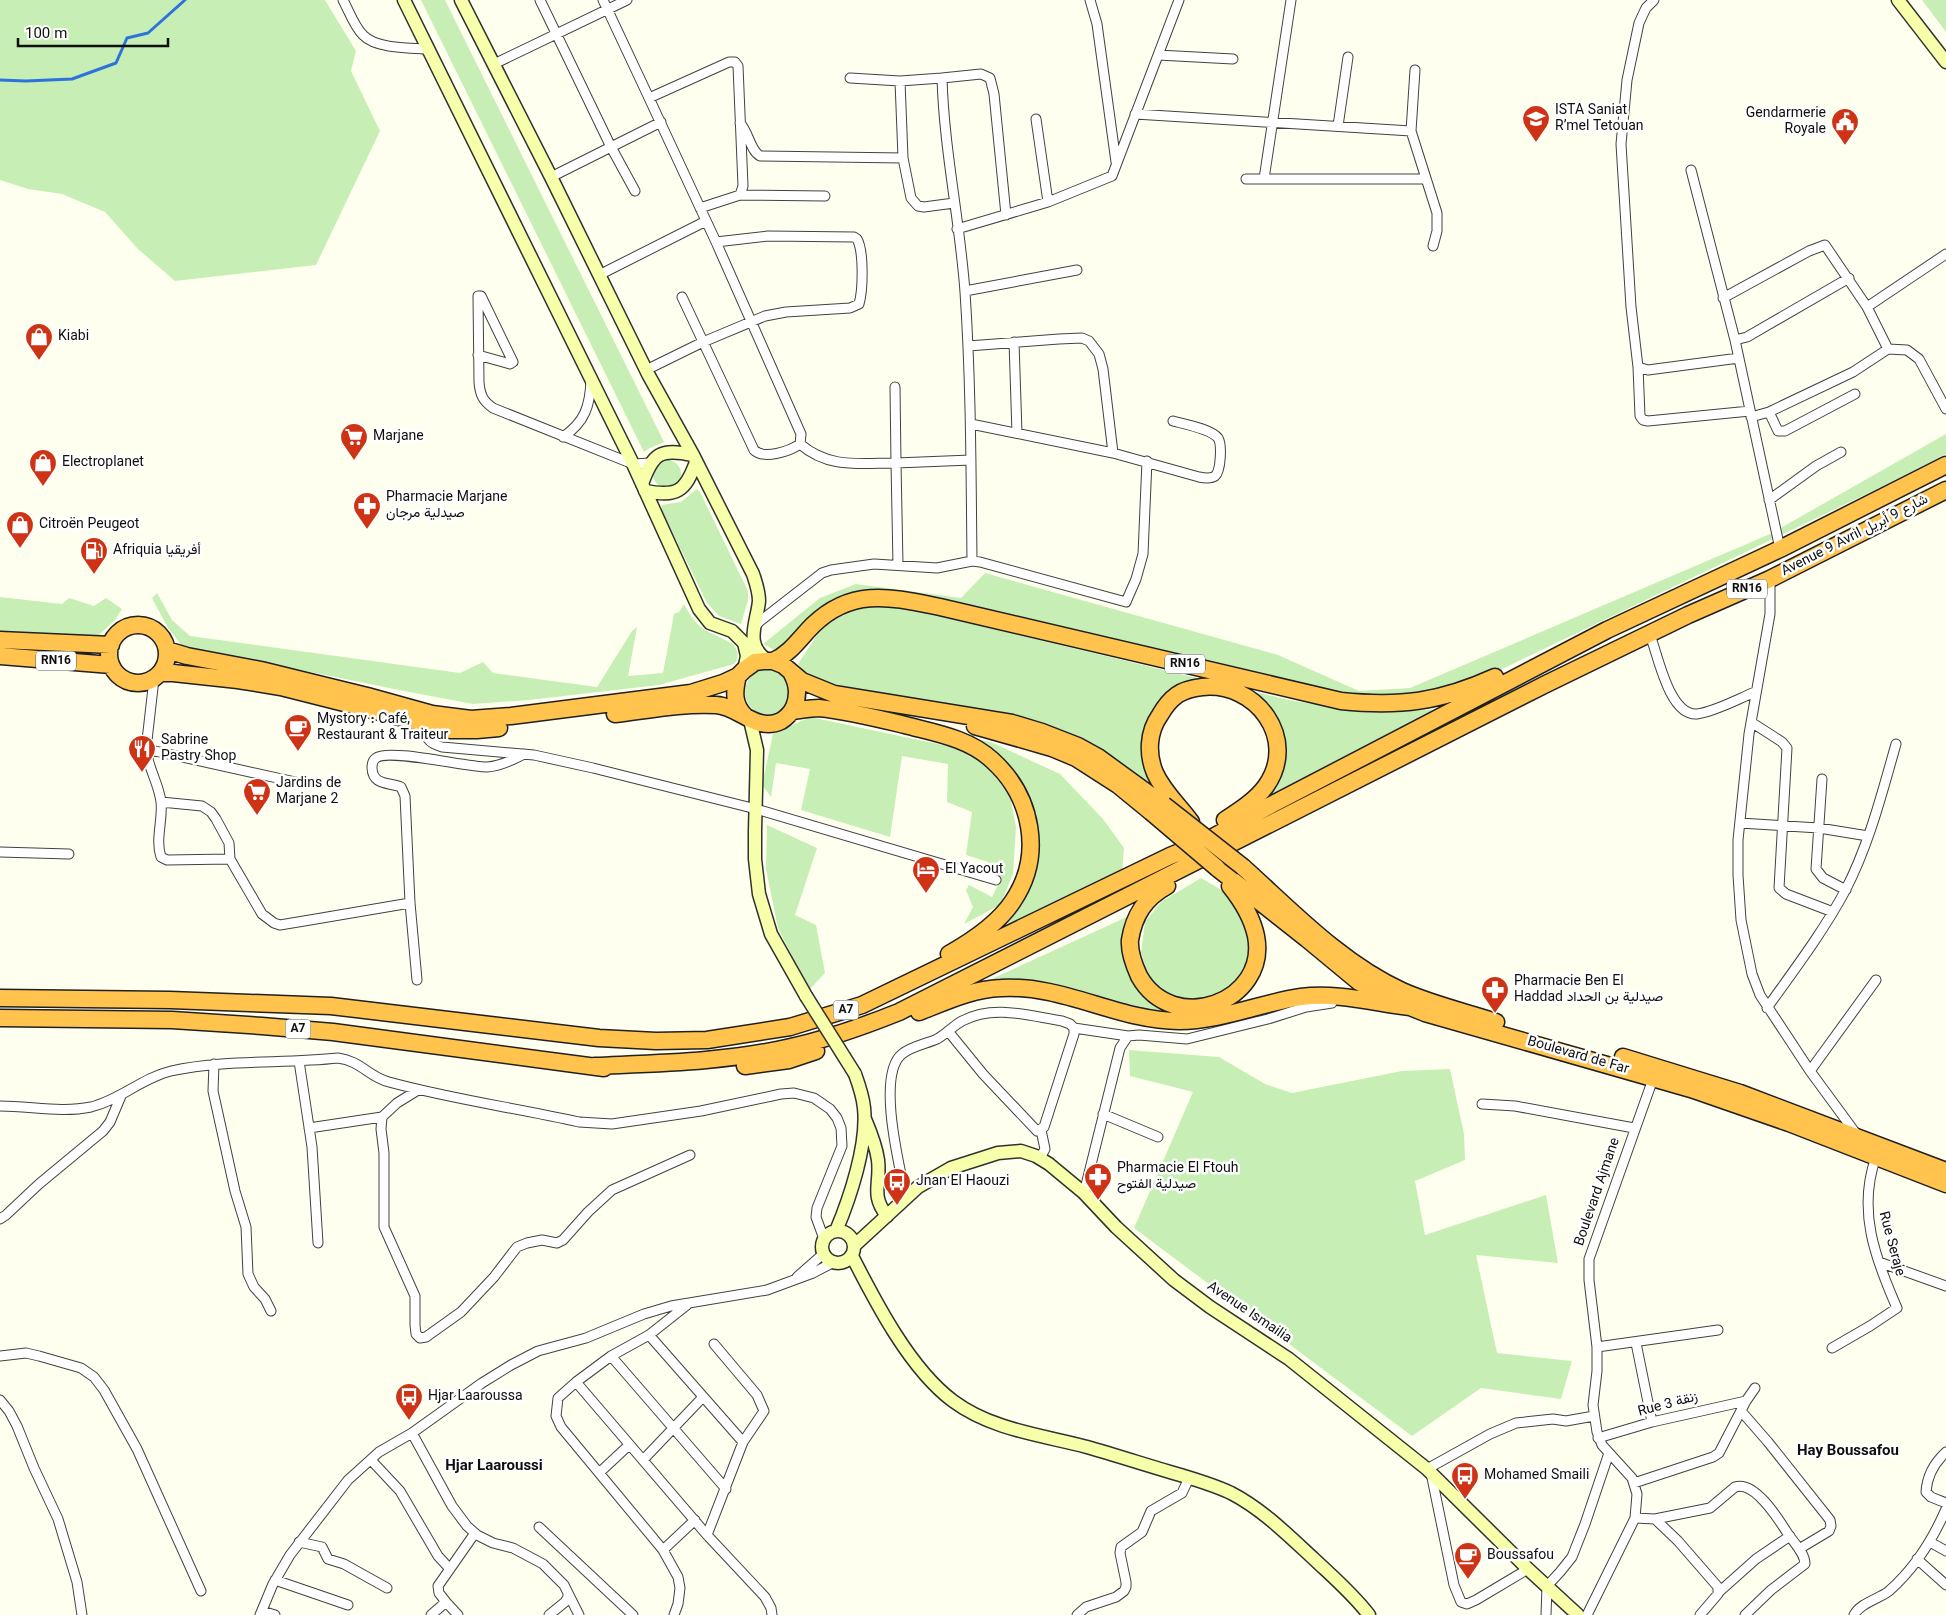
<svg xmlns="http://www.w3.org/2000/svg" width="1946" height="1615" viewBox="0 0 1946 1615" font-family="Georgia,Vazirmatn,serif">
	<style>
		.green { fill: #c7efb5 }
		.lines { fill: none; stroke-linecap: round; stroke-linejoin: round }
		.stream { stroke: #2d73dc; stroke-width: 3 }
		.street-casing { stroke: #424242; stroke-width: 11 }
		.secondary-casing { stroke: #313131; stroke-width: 15 }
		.highway-casing { stroke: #202020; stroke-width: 19 }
		.street { stroke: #fff; stroke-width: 9 }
		.secondary { stroke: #f7ffab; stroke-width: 12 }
		.highway { stroke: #ffc34e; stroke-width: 16 }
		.secondary-bridge-casing { stroke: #313131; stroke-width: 15; stroke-linecap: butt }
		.highway-bridge-casing { stroke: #202020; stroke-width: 19; stroke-linecap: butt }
		.secondary-bridge { stroke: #f7ffab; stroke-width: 12 }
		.highway-bridge { stroke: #ffc34e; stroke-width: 16 }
		.labels { text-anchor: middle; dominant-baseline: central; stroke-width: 5; stroke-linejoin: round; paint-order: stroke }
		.shield { fill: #fff; stroke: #575757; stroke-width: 1 }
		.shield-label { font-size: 12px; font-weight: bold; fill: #0f0f0f }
		.poi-label { font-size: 14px; fill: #0f0f0f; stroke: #fff; text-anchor: start }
		.street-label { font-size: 14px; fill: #0f0f0f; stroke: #fff }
		.neighbourhood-label { font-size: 15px; font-weight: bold; fill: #0f0f0f; stroke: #fff }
	</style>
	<rect width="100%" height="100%" fill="#fffff0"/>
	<path class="green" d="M0 0H325L356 51 351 71 380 131 316 265 175 281 138 249 105 212 62 194 28 189 0 180Z
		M421 0H445L664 442 650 448 644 452Z
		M1922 0H1946V32Z
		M1946 434V454L1879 488 1473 683 1441 691 1379 698 1306 691 867 596 778 652 763 644 820 598 856 584 961 598 985 573 1278 655 1359 691 1410 688 1770 534Z
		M653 474a14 14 0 1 1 28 0a14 14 0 1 1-28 0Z
		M697 489 700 492 748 591V600L741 624 719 616 707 603 661 509 662 505 681 502Z
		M157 593 172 620 190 636 460 673 483 662 493 673 597 687 632 631 637 627 628 676 663 673 674 614 679 612 684 604C700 634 707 629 733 644 738 650 740 658 734 664L659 685 529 700 473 704 404 691 182 646 168 628 152 598Z
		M0 597 62 604 69 598 94 606 106 598 122 609 115 620 97 637 0 634Z
		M873 605 909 609 1289 700 1332 707 1381 712 1445 709 1383 737 1269 795 1281 772 1285 740 1275 716 1257 697 1199 687 1172 704 1152 735 1161 793 1102 751 1028 719 810 680 798 664 821 629 852 609Z
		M745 692a23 23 0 1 1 46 0a23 23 0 1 1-46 0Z
		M810 717 952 747 981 760 1010 795 1016 827 1013 874 1000 905 964 924 973 907 966 890 969 885 992 897 1000 881 988 862 966 855 972 812 947 802 948 764 902 756 890 837 801 810 810 769 776 763 771 797 762 785 773 734Z
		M963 735 993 743 1060 774 1103 819 1124 848 1122 873 992 934 1022 905 1034 874 1039 849 1037 815 1021 781 997 754Z
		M767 825 817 848 795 915 816 925 825 973 809 990 778 928 766 869Z
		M1201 878 1230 895 1245 923 1252 946 1251 964 1225 994 1190 1002 1169 995 1150 981 1141 953 1145 922 1161 902Z
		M1129 916 1123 940 1131 979 1153 1005 1175 1017 972 988Z
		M1129 1050 1219 1057 1265 1084 1292 1093 1402 1071 1450 1069 1464 1134 1465 1160 1415 1181 1425 1235 1546 1195 1558 1263 1476 1255 1497 1353 1572 1361 1561 1399 1481 1388 1412 1436 1134 1228 1193 1092 1130 1076Z"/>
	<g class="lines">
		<path class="stream" d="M0 80 26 81 72 79 116 63 127 38 148 33 185 0"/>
		<defs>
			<path id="street" d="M343 0C349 11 354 26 363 35 376 49 411 48 429 49
				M540 0 611 147 635 191
				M603 0 649 98 729 62H735L738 66 743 186 740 195
				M1090 0 1097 24 1116 162
				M1654 0 1646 8 1639 23 1627 80 1621 144 1631 307 1638 367 1648 370 1739 358
				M1158 55 1233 59
				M494 64 627 0
				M1415 70 1411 131 1437 213V231L1433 246
				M850 78 900 81
				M942 78 981 74 990 78 994 94 1006 215
				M649 98 716 242 801 434 800 444C790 451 764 460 754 450L682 297
				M1135 114 1411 131
				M1036 119 1048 202
				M740 123C749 133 750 150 760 156L903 158
				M1338 126 1348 57
				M1691 170 1735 340 1780 549
				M551 177 661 122
				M1246 179H1426
				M1264 179 1291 0
				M954 203 924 207 918 206 911 198 903 158 900 81 942 78C944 150 960 221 965 292 971 381 971 471 972 561
				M700 208 740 195 825 196
				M957 229 1048 202 1112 176 1179 0
				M599 275 706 221
				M965 291 1077 270
				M478 296 479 382C480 395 483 401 493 408L633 464 650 463
				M478 296H481L513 362 510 364 478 355
				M1723 298 1809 251 1825 245 1867 307 1888 349
				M1867 307 1946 254
				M1735 340 1747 337 1849 278
				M1014 342 1017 433
				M968 346 1059 339 1082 338 1089 341 1099 354 1103 369 1113 453
				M1638 367 1640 416 1643 420 1648 421 1750 411
				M646 370 703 342 765 316 786 312 850 308 859 304C863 290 864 251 857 239L854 237 768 236 716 242
				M895 387 896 463 971 460
				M1769 412 1778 431H1785L1855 394
				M1751 417 1769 412 1853 372 1888 349 1907 350 1919 359 1946 409
				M971 424 1113 453 1199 477C1204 478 1211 479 1215 476 1221 471 1222 444 1218 438 1211 429 1184 424 1173 421
				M563 437C585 422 590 406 591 380
				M800 444C829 469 860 463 896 463L898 565
				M1769 500 1816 466 1841 452
				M1770 579V614L1749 734 1738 840V875L1741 920 1752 974 1760 995 1810 1071 1857 1135
				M755 627 759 622 822 573 831 570 874 564 937 568 972 561 980 562 1126 602 1136 579 1143 554 1147 461
				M1650 635C1658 655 1669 716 1697 714 1714 712 1738 699 1755 692
				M154 679 146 749C148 768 159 784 161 802 163 820 155 840 161 857L167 860 230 859
				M1751 722 1782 742 1787 748 1779 888 1786 894 1833 912
				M424 723C425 738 428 743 442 747L534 755 593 768 756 809 996 880
				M146 749 300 783
				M1822 779 1816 869 1823 878 1846 890
				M161 802 202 806 211 812 216 819 229 843 230 859 262 914 274 923 280 925 310 920 410 903
				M1740 823 1819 828 1868 836
				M0 852 69 854
				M417 980 410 903 405 796 401 787C389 782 373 786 372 768 372 764 373 760 376 758 388 748 466 767 487 767 500 766 513 760 524 754
				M1767 1008C1794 970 1823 932 1845 891 1869 845 1882 793 1896 744
				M1074 1028 1128 1036
				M299 1061 312 1147 318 1243
				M214 1064 213 1091 235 1191 246 1227 248 1274 254 1287 265 1299 271 1311
				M1810 1071 1876 980
				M418 1090 397 1103 382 1117 381 1129 384 1153V1227L415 1296V1325L416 1334 420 1338 426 1337 461 1312 494 1277 517 1247 527 1243 542 1240 557 1243 563 1240 588 1212 612 1190 690 1155
				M1482 1104 1515 1106 1634 1128
				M0 1106C31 1106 61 1113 91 1107 120 1100 142 1078 171 1071 226 1059 283 1064 338 1058 361 1061 369 1077 389 1082 451 1099 516 1108 579 1122L612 1124 701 1111 781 1094 794 1093 814 1098 830 1109 837 1118 841 1128 842 1146 817 1208 816 1217 824 1239
				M1103 1114 1158 1137
				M309 1128 382 1117
				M1040 1158 1045 1149 1041 1130
				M1084 1193 1120 1048 1128 1036 1139 1035 1187 1039 1268 1019 1306 1007 1332 1003
				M906 1198C900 1168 876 1075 902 1054 912 1046 926 1044 937 1039 946 1034 953 1026 962 1021 994 1004 1029 1016 1062 1021L1070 1024 1074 1028V1034L1044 1127 1037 1131 983 1074 948 1031
				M0 1219 6 1215 39 1184 103 1131 110 1122 121 1096
				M1879 1262 1946 1286
				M797 1277 823 1254
				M649 1335 743 1442
				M1636 1343 1652 1422
				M1597 1347 1718 1330
				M1832 1348 1870 1326 1897 1308C1875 1258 1857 1210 1876 1157
				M0 1356 26 1353 39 1356 81 1368 94 1377 104 1390 137 1449 201 1591
				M611 1356 726 1489
				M576 1382 707 1535 765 1597 771 1608 772 1615
				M0 1400 9 1411 17 1426 34 1468 58 1519 77 1582 82 1615
				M1741 1411 1768 1442 1830 1520 1831 1526 1829 1531 1799 1549
				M412 1433 452 1506 467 1526 477 1535 493 1543 513 1548 543 1564 564 1585 568 1593V1597L565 1602 549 1615
				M1598 1438 1652 1422 1746 1401
				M1946 1452C1934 1463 1927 1475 1926 1492L1931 1497 1946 1503
				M371 1460 400 1491 438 1556 450 1569
				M643 1460 703 1397
				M1427 1469 1490 1434 1516 1423 1553 1419 1566 1421 1594 1416
				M599 1473 629 1445
				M1431 1473 1454 1585 1461 1602 1467 1604 1476 1600 1528 1569
				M1634 1483 1713 1457 1719 1453 1746 1401 1755 1388
				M1635 1518 1655 1519 1678 1541 1718 1587V1594L1700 1615
				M1655 1519 1710 1508 1735 1487C1755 1480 1779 1520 1788 1534 1794 1543 1805 1553 1805 1564L1771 1590 1745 1615
				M539 1527 633 1615
				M707 1535 743 1442 764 1411 757 1395 714 1344
				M299 1542 322 1547 328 1559 344 1564 387 1588
				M1930 1542 1946 1551
				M663 1550 695 1520
				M1917 1559 1946 1585
				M275 1580 348 1605
				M1719 1592 1756 1559 1790 1536
				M568 1593 579 1615
				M446 1602 439 1593 438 1586 475 1533
				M262 1611 275 1615
				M260 1615 273 1584 290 1555 348 1480 379 1452 412 1433 482 1383 511 1365 538 1351 586 1338 644 1314 671 1306 767 1290 813 1273 832 1263
				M431 1615 446 1602 458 1615
				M674 1615 678 1604 680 1588 678 1577 663 1550 561 1427 556 1416 558 1398 576 1382 611 1356 649 1335 687 1305
				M1077 1615 1086 1607 1116 1597 1124 1591 1126 1587V1582L1120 1553 1121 1547 1142 1532 1151 1511 1182 1493 1189 1478
				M1546 1615 1547 1586 1560 1572 1572 1557 1585 1524 1609 1453
				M1587 1615 1635 1518 1637 1494 1632 1478 1602 1445 1597 1432 1593 1405 1597 1371V1347L1589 1280V1259L1653 1079
				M1854 1615C1860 1603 1879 1599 1889 1591 1914 1569 1933 1539 1946 1509"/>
			<path id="secondary" d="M404 0 633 464 699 609 710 623 732 631 744 643 747 656 744 670
				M461 0 551 177 648 374 693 455 753 574C756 583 759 591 759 601 757 623 743 646 769 661
				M1898 0 1946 62
				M642 484C653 453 660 448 693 455
				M645 491C677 497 685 492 696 462
				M750 720 757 750 755 831V859L759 894 771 934 806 996
				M865 1119C871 1133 876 1146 878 1160 881 1185 870 1194 887 1216
				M822 1247a16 16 0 1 1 32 0a16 16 0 1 1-32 0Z
				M836 1231C850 1198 868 1144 864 1108 863 1096 859 1085 855 1074
				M855 1245 918 1187 951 1168 998 1153 1021 1151 1036 1156 1049 1164 1084 1193 1116 1227 1174 1280 1210 1307 1289 1359 1427 1469 1528 1569 1578 1615
				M852 1256C876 1303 910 1369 953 1401 992 1430 1042 1435 1087 1447 1115 1455 1143 1464 1170 1472 1191 1478 1212 1484 1231 1493 1262 1509 1288 1535 1314 1559 1333 1577 1353 1594 1369 1615"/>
			<path id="highway" d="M109 654a29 29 0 1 1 58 0a29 29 0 1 1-58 0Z
				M0 640 111 645
				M167 650 187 656 261 670 367 696 432 714 471 719 511 716 691 693 723 683 738 676 744 670 755 662 764 661H773L783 665 802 681 834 694 1012 723 1042 732 1078 746 1098 757 1164 805
				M0 656 111 665
				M773 661C790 654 800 638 813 625 852 587 891 597 940 607L1341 701C1400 707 1440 702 1495 677
				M161 673H173L238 680 281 687 451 730H477L499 728
				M738 676C734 691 733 704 745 716
				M792 711C801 710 810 708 819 708 848 711 876 718 905 725 935 733 968 738 992 760 1032 796 1044 855 1013 901 998 924 972 941 949 954
				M615 714C648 710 683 703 716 705 739 706 756 733 781 721 786 718 791 713 794 707 799 695 798 685 792 674
				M975 726 1052 748 1076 758 1118 785 1151 812
				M1191 822C1179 805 1164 793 1155 773 1147 754 1148 732 1160 715 1164 708 1170 700 1177 695 1184 690 1194 688 1202 687 1256 681 1299 739 1266 786 1256 800 1239 811 1225 820
				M1243 867C1292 911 1341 963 1402 991 1431 1004 1465 1012 1496 1022
				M1217 868 1307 939 1359 982 1390 999 1425 1013 1691 1089 1789 1123 1946 1184
				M1167 886C1145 898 1134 915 1130 940 1129 952 1134 965 1139 976 1173 1037 1269 1002 1256 936 1252 917 1242 901 1230 886
				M0 998 170 1000 331 1006 599 1038 656 1041 707 1040 790 1027 862 1005 1170 856 1204 842 1271 805 1607 630 1780 549 1946 465
				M919 1012C945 1002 972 989 1001 988 1063 984 1118 1021 1179 1021 1221 1021 1260 1003 1301 997 1337 992 1375 1003 1410 1007
				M0 1018 172 1020 262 1026 333 1032 604 1068
				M1623 1057 1740 1093 1946 1171
				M595 1066C660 1063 727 1062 791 1047 828 1039 864 1026 899 1012L1546 684 1688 615 1770 579 1946 490
				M745 1066 789 1060 816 1051"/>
		</defs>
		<use href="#street" class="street-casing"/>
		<use href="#secondary" class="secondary-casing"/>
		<use href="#highway" class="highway-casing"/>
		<use href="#street" class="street"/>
		<use href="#secondary" class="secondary"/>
		<use href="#highway" class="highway"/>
		<defs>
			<path id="secondary-bridge" d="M806 996 855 1074"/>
			<path id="highway-bridge" d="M1164 805 1243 867
				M1151 812 1217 868"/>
		</defs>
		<use href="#secondary-bridge" class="secondary-bridge-casing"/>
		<use href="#highway-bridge" class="highway-bridge-casing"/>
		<use href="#secondary-bridge" class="secondary-bridge"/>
		<use href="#highway-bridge" class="highway-bridge"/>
	</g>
	<defs>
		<symbol id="school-pin" viewBox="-11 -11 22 30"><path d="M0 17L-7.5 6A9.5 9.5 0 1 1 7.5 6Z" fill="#cf3316" stroke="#fff"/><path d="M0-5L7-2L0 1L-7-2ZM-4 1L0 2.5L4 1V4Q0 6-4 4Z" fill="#fff"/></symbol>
		<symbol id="civic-pin" viewBox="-11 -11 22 30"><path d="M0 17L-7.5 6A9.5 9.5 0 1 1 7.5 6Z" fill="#cf3316" stroke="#fff"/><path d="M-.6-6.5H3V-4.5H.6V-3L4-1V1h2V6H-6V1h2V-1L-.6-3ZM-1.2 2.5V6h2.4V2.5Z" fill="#fff"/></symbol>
		<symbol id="shop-pin" viewBox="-11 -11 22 30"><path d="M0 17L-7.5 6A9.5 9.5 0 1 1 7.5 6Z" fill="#cf3316" stroke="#fff"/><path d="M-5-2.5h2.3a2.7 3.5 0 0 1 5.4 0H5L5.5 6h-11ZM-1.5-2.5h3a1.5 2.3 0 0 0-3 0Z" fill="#fff"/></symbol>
		<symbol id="supermarket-pin" viewBox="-11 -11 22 30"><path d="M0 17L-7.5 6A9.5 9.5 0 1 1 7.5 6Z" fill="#cf3316" stroke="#fff"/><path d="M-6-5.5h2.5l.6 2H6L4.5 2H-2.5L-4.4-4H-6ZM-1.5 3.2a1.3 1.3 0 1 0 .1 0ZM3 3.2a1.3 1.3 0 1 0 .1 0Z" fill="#fff"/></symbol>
		<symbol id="pharmacy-pin" viewBox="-11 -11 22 30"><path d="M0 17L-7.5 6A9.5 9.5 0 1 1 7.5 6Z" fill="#cf3316" stroke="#fff"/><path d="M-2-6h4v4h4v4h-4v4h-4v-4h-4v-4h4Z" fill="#fff"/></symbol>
		<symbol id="fuel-pin" viewBox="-11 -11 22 30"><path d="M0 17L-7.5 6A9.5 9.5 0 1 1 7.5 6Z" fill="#cf3316" stroke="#fff"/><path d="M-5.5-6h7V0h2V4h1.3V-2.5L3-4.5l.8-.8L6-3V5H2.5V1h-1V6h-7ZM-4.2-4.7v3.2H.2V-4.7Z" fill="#fff"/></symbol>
		<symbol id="cafe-pin" viewBox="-11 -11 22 30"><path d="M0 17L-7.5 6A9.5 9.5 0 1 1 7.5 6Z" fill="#cf3316" stroke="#fff"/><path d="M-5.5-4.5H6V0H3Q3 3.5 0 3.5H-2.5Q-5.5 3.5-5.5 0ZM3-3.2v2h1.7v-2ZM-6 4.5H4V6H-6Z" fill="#fff"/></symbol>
		<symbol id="restaurant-pin" viewBox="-11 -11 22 30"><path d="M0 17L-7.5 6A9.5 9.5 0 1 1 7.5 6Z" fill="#cf3316" stroke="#fff"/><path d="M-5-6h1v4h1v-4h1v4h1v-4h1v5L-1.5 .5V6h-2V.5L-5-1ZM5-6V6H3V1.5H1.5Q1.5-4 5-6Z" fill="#fff"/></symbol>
		<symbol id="hotel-pin" viewBox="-11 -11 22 30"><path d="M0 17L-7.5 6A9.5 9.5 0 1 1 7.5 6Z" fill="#cf3316" stroke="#fff"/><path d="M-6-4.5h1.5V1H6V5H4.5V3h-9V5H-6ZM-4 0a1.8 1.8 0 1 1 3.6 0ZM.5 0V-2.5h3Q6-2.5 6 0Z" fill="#fff"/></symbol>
		<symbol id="bus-pin" viewBox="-11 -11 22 30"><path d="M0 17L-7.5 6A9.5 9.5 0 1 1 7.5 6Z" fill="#cf3316" stroke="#fff"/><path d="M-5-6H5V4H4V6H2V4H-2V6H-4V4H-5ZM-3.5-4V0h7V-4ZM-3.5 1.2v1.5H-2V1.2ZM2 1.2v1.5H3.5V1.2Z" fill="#fff"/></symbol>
	</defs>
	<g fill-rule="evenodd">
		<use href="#school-pin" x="1520" y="103" width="32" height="43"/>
		<use href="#civic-pin" x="1829" y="106" width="32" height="43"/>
		<use href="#shop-pin" x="23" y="321" width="32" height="43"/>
		<use href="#supermarket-pin" x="338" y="421" width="32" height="43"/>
		<use href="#shop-pin" x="27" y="447" width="32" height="43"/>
		<use href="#pharmacy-pin" x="351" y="490" width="32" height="43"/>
		<use href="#shop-pin" x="4" y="509" width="32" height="43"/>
		<use href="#fuel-pin" x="78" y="535" width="32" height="43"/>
		<use href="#cafe-pin" x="282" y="712" width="32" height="43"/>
		<use href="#restaurant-pin" x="126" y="733" width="32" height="43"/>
		<use href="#supermarket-pin" x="241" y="776" width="32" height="43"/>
		<use href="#hotel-pin" x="910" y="854" width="32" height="43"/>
		<use href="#pharmacy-pin" x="1479" y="974" width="32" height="43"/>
		<use href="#pharmacy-pin" x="1082" y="1161" width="32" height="43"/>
		<use href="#bus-pin" x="881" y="1166" width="32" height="43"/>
		<use href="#bus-pin" x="393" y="1381" width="32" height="43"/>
		<use href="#bus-pin" x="1449" y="1460" width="32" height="43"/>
		<use href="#cafe-pin" x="1452" y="1540" width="32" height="43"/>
	</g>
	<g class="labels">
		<g class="shield">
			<rect x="1727" y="579.5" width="40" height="19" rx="4"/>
			<rect x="36" y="651.5" width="40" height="19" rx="4"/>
			<rect x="1165" y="654.5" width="40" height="19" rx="4"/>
			<rect x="833.5" y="1000.5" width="25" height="19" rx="4"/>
			<rect x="285.5" y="1019.5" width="25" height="19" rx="4"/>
		</g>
		<g class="shield-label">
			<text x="1747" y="589">RN16</text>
			<text x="56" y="661">RN16</text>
			<text x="1185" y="664">RN16</text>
			<text x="846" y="1010">A7</text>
			<text x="298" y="1029">A7</text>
		</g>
		<g class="poi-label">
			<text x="1555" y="111">ISTA Saniat<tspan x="1555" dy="16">R’mel Tetouan</tspan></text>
			<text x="1826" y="114" text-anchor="end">Gendarmerie<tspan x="1826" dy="16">Royale</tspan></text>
			<text x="58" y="337">Kiabi</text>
			<text x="373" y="437">Marjane</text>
			<text x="62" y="463">Electroplanet</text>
			<text x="386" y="498">Pharmacie Marjane<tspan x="386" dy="16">صيدلية مرجان</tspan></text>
			<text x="39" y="525">Citroën Peugeot</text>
			<text x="113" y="551">Afriquia أفريقيا</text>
			<text x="317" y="720">Mystory : Café,<tspan x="317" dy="16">Restaurant &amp; Traiteur</tspan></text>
			<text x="161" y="741">Sabrine<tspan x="161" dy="16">Pastry Shop</tspan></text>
			<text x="276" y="784">Jardins de<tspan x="276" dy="16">Marjane 2</tspan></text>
			<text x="945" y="870">El Yacout</text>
			<text x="1514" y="982">Pharmacie Ben El<tspan x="1514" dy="16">Haddad صيدلية بن الحداد</tspan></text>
			<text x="1117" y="1169">Pharmacie El Ftouh<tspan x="1117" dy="16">صيدلية الفتوح</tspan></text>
			<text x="916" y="1182">Jnan El Haouzi</text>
			<text x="428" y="1397">Hjar Laaroussa</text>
			<text x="1484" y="1476">Mohamed Smaili</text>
			<text x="1487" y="1556">Boussafou</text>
		</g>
		<g class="street-label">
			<text transform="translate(1855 536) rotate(-27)">Avenue 9 Avril شارع 9 أبريل</text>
			<text transform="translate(1578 1056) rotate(16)">Boulevard de Far</text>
			<text transform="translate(1598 1192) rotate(-71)">Boulevard Ajmane</text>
			<text transform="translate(1891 1244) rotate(75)">Rue Seraje</text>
			<text transform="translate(1249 1313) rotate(34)">Avenue Ismailia</text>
			<text transform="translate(1668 1405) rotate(-15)">Rue 3 زنقة</text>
		</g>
		<g class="neighbourhood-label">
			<text x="1848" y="1451">Hay Boussafou</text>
			<text x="494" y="1466">Hjar Laaroussi</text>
		</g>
	</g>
	<path d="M18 38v8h150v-8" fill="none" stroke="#0f0f0f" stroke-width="2.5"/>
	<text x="25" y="38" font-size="15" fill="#0f0f0f" stroke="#ffffff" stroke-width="4" paint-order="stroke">100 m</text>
</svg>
